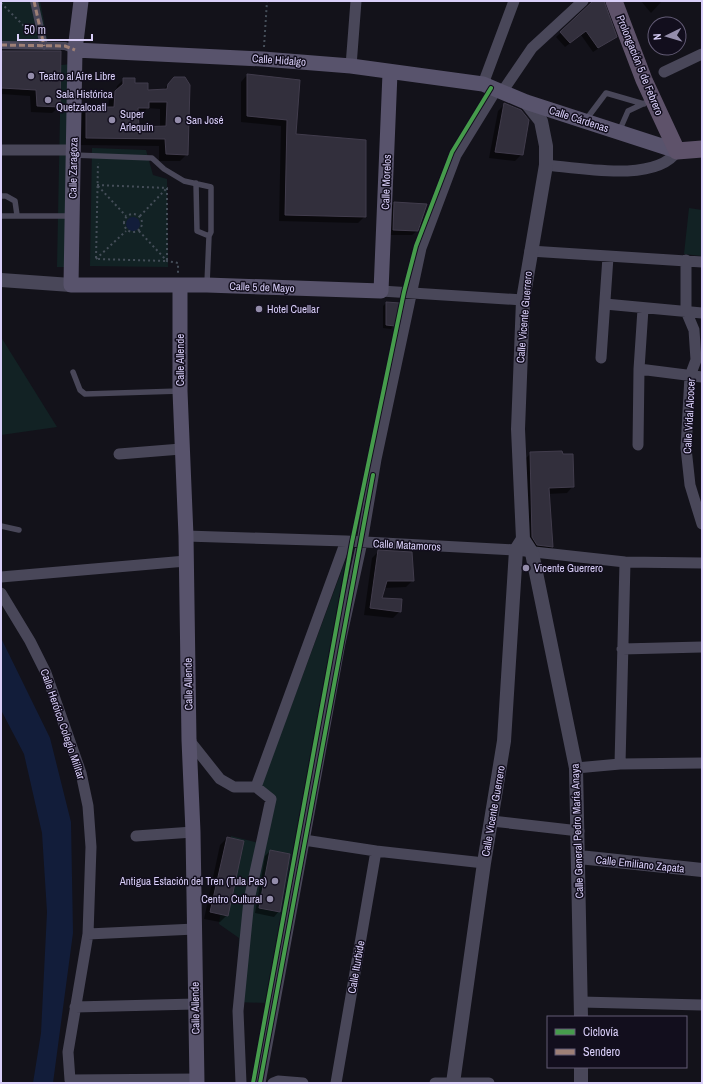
<svg xmlns="http://www.w3.org/2000/svg" width="703" height="1084" viewBox="0 0 703 1084" font-family="'Archivo Narrow',sans-serif">
	<style>
		.green { fill: #122224 }
		.water { fill: #121d3a }
		.shadow { fill: #0007; fill-rule: evenodd }
		.building { fill: #322f3c; stroke: #413c4c; fill-rule: evenodd }
		.lines { fill: none; stroke-linecap: round; stroke-linejoin: round }
		.path { stroke: #454e59; stroke-width: 2; stroke-dasharray: 2 3; stroke-linecap: butt }
		.service { stroke: #494759; stroke-width: 5.5 }
		.pedestrian { stroke: #494759; stroke-width: 8 }
		.minor { stroke: #494759; stroke-width: 11 }
		.tertiary { stroke: #494759; stroke-width: 14 }
		.secondary { stroke: #58536c; stroke-width: 15 }
		.primary { stroke: #5e526a; stroke-width: 17 }
		.quiet { stroke: #9e8076; stroke-width: 3; stroke-dasharray: 6 3; stroke-linecap: butt }
		.cycleway-casing { stroke: #120e1d; stroke-width: 6 }
		.cycleway { stroke: #469c4c; stroke-width: 4 }
		.poi-dot { fill: #948dab; stroke: #120e1d; stroke-width: 1.5 }
		.labels { text-anchor: middle; dominant-baseline: central; stroke-width: 3; stroke-linejoin: round; paint-order: stroke }
		.street-label { font-size: 11px; fill: #d9cff9; stroke: #120e1d }
		.poi-label { font-size: 11px; fill: #d9cff9; stroke: #120e1d; text-anchor: start }
	</style>
	<rect width="100%" height="100%" fill="#13121a"/>
	<path class="green" d="M1 1H40L49 48H1Z
		M72 64 68 267H57L61 65Z
		M92 148 146 150 153 175 167 179 168 267 90 266Z
		M689 208 702 210V256L684 254Z
		M1 337 57 427 1 435Z
		M346 559 295 851 266 1003 237 1002 239 938 219 924 231 836 263 844 274 797 261 787Z"/>
	<path class="water" d="M126 224a7 7 0 1 1 14 0a7 7 0 1 1-14 0Z
		M1 638 50 738 71 822 73 933 53 1083H33L41 1033 47 912 42 833 24 754 1 710Z"/>
	<path class="shadow" d="M595 1H603L616 37 593 52 581 35 565 47 556 37Z
		M641 1H662L651 13Z
		M3 52 59 107 52 113 31 112 30 96 1 94V53Z
		M247 75 299 81 295 135 365 216 358 223 279 221 281 126 241 122V82Z
		M175 78 187 154 180 161H159V146L80 145V115L87 108H108L109 99 116 92 117 86 124 79 147 91 163 90ZM147 108 160 109V127L138 128 137 115H141Z
		M505 104 522 154 515 161 489 158 498 111Z
		M394 203 418 230 412 235H388L389 208Z
		M386 303 394 325 391 329 383 328V306Z
		M531 453 573 486 567 493 548 494 552 547 546 553 531 551 525 459Z
		M379 551 413 580 406 587 384 588 381 599 400 611 393 618 364 615 372 558Z
		M227 838V915L220 922 204 919 220 845Z
		M270 851 279 911 274 917 255 913 265 856Z"/>
	<path class="building" d="M593 1H604L617 37 598 48 586 31 570 43 560 32Z
		M2 51H61L60 107 37 106 36 90 1 88Z
		M247 74 300 80 296 134 366 140V217L285 215 287 120 247 116Z
		M174 77H185L190 85 188 155 166 154 165 139 86 138V107H114L115 91 123 84V78H135V83H148V90L167 89 168 84ZM149 102H167L166 126 139 127 138 108H149Z
		M504 103 521 110 529 120 523 155 495 152Z
		M394 202 427 204 418 231 393 230Z
		M386 302 400 303 395 326 386 325Z
		M562 451 563 454H573L574 487 549 488 553 547 537 545 532 537 530 452Z
		M378 550 412 552 414 581H387L382 598 402 599 401 612 370 608Z
		M227 837 244 841 228 916 210 912Z
		M270 850 290 854 280 912 259 908Z"/>
	<g class="lines">
		<path class="path" d="M1 3 33 35
			M264 47 267 1
			M97 185 167 188V261L96 259 98 163
			M98 186 126 216
			M124 223a9 9 0 1 1 18 0a9 9 0 1 1-18 0Z
			M140 216 167 188
			M139 231 167 261 178 263V273
			M96 259 126 231"/>
		<path class="service" d="M585 121 606 93 644 104
			M624 131 621 127 628 111 645 103
			M73 155 152 158 164 169 184 181 211 187V232L209 236 207 284
			M196 183 197 231 209 236
			M1 196H6L15 201 17 215
			M1 216H72
			M73 372 80 390 85 394 180 391
			M1 526 19 530"/>
		<path class="pedestrian" d="M34 1 44 46
			M1 45 65 46 75 50"/>
		<path class="minor" d="M351 66 356 1
			M664 72 702 54
			M483 84 514 1
			M502 92 532 48 583 1
			M1 150H73
			M546 165C579 168 657 183 677 151
			M530 251 702 262
			M686 260V311L694 330 696 360 690 376 686 448 690 485 702 524
			M381 291 523 300
			M605 304 702 313
			M601 358 608 257
			M639 369 702 377
			M638 445 639 369 643 309
			M119 454 181 449
			M186 536 346 541 516 550 625 562 702 563
			M1 577 186 561
			M1 593 30 641 46 673 81 773 88 806 91 847 88 934 68 1052 70 1080 197 1079
			M622 649 702 647
			M189 740 220 779 234 787H256L271 799 249 900 238 1011 241 1083
			M620 764 625 562
			M576 768 620 764 702 763
			M256 787 346 541
			M492 821 579 831
			M136 836 193 832
			M304 840 376 851 484 863
			M88 934 195 929
			M581 1002 702 1005
			M75 1007 195 1004
			M260 1083 340 643 362 542 376 459 421 248 456 155 496 90
			M273 1083 278 1081 303 1083
			M336 1083 376 851
			M435 1083H489"/>
		<path class="tertiary" d="M526 102 541 121 546 146V165L523 300 518 429 523 539 532 553 576 768 581 1017
			M1 280 71 285
			M579 857 702 870
			M581 1067V1083
			M453 1083 484 863 504 741 516 550 523 539"/>
		<path class="secondary" d="M81 1 75 50 71 285H207L381 291 390 73
			M75 50 263 59 351 66 483 84 526 102 677 151
			M180 285V391L186 536 189 740 193 832 197 1083"/>
		<path class="primary" d="M614 1 644 80 677 151 702 149"/>
		<path class="quiet" d="M34 1 44 46
			M1 45 65 46 75 50"/>
		<defs>
			<path id="cycleway" d="M253 1083 352 542 404 292 416 246 452 152 491 88
				M260 1083 373 475"/>
		</defs>
		<use href="#cycleway" class="cycleway-casing"/>
		<use href="#cycleway" class="cycleway"/>
	</g>
	<g class="poi-dot">
		<circle cx="31" cy="76" r="4"/>
		<circle cx="48" cy="100" r="4"/>
		<circle cx="112" cy="120" r="4"/>
		<circle cx="178" cy="120" r="4"/>
		<circle cx="259" cy="309" r="4"/>
		<circle cx="526" cy="568" r="4"/>
		<circle cx="275" cy="881" r="4"/>
		<circle cx="270" cy="899" r="4"/>
	</g>
	<g class="labels">
		<g class="street-label">
			<text transform="translate(279 60) rotate(4)">Calle Hidalgo</text>
			<text transform="translate(640 65) rotate(68)">Prolongación 5 de Febrero</text>
			<text transform="translate(579 119) rotate(18)">Calle Cárdenas</text>
			<text transform="translate(73 168) rotate(-89)">Calle Zaragoza</text>
			<text transform="translate(386 182) rotate(-88)">Calle Morelos</text>
			<text transform="translate(262 287) rotate(2)">Calle 5 de Mayo</text>
			<text transform="translate(524 317) rotate(-85)">Calle Vicente Guerrero</text>
			<text transform="translate(180 360) rotate(-90)">Calle Allende</text>
			<text transform="translate(689 416) rotate(-87)">Calle Vidal Alcocer</text>
			<text transform="translate(407 545) rotate(3)">Calle Matamoros</text>
			<text transform="translate(188 684) rotate(-91)">Calle Allende</text>
			<text transform="translate(63 724) rotate(71)">Calle Heróico Colegio Militar</text>
			<text transform="translate(493 811) rotate(-80)">Calle Vicente Guerrero</text>
			<text transform="translate(577 831) rotate(-92)">Calle General Pedro María Anaya</text>
			<text transform="translate(640 864) rotate(6)">Calle Emiliano Zapata</text>
			<text transform="translate(356 967) rotate(-80)">Calle Iturbide</text>
			<text transform="translate(195 1008) rotate(-91)">Calle Allende</text>
		</g>
		<g class="poi-label">
			<text x="39" y="76">Teatro al Aire Libre</text>
			<text x="56" y="94">Sala Histórica<tspan x="56" dy="13">Quetzalcoatl</tspan></text>
			<text x="120" y="114">Super<tspan x="120" dy="13">Arlequin</tspan></text>
			<text x="186" y="120">San José</text>
			<text x="267" y="309">Hotel Cuellar</text>
			<text x="534" y="568">Vicente Guerrero</text>
			<text x="267" y="881" text-anchor="end">Antigua Estación del Tren (Tula Pas)</text>
			<text x="262" y="899" text-anchor="end">Centro Cultural</text>
		</g>
	</g>
	<rect width="703" height="1084" fill="none" stroke="#d9cff9" stroke-width="4"/>
	<rect x="547" y="1016" width="140" height="52" fill="#120e1d" stroke="#625b75"/>
	<rect x="555" y="1029" width="20" height="6" fill="#469c4c" stroke="#625b75"/>
	<text x="583" y="1036" font-size="12" fill="#d9cff9">Ciclovía</text>
	<rect x="555" y="1049" width="20" height="6" fill="#9e8076" stroke="#625b75"/>
	<text x="583" y="1056" font-size="12" fill="#d9cff9">Sendero</text>
	<g transform="translate(667 36) rotate(265)"><circle r="19" fill="#120e1d" stroke="#625b75"/>
	<path d="M0-3L7 15L0 10L-7 15Z" fill="#948dab"/>
	<text y="-6" font-size="11" font-weight="bold" text-anchor="middle" fill="#d9cff9">N</text>
	</g>
	<path d="M18 34v6h74v-6" fill="none" stroke="#d9cff9" stroke-width="2"/>
	<text x="24" y="34" font-size="12" fill="#d9cff9" stroke="#120e1d" stroke-width="3" paint-order="stroke">50 m</text>
</svg>
